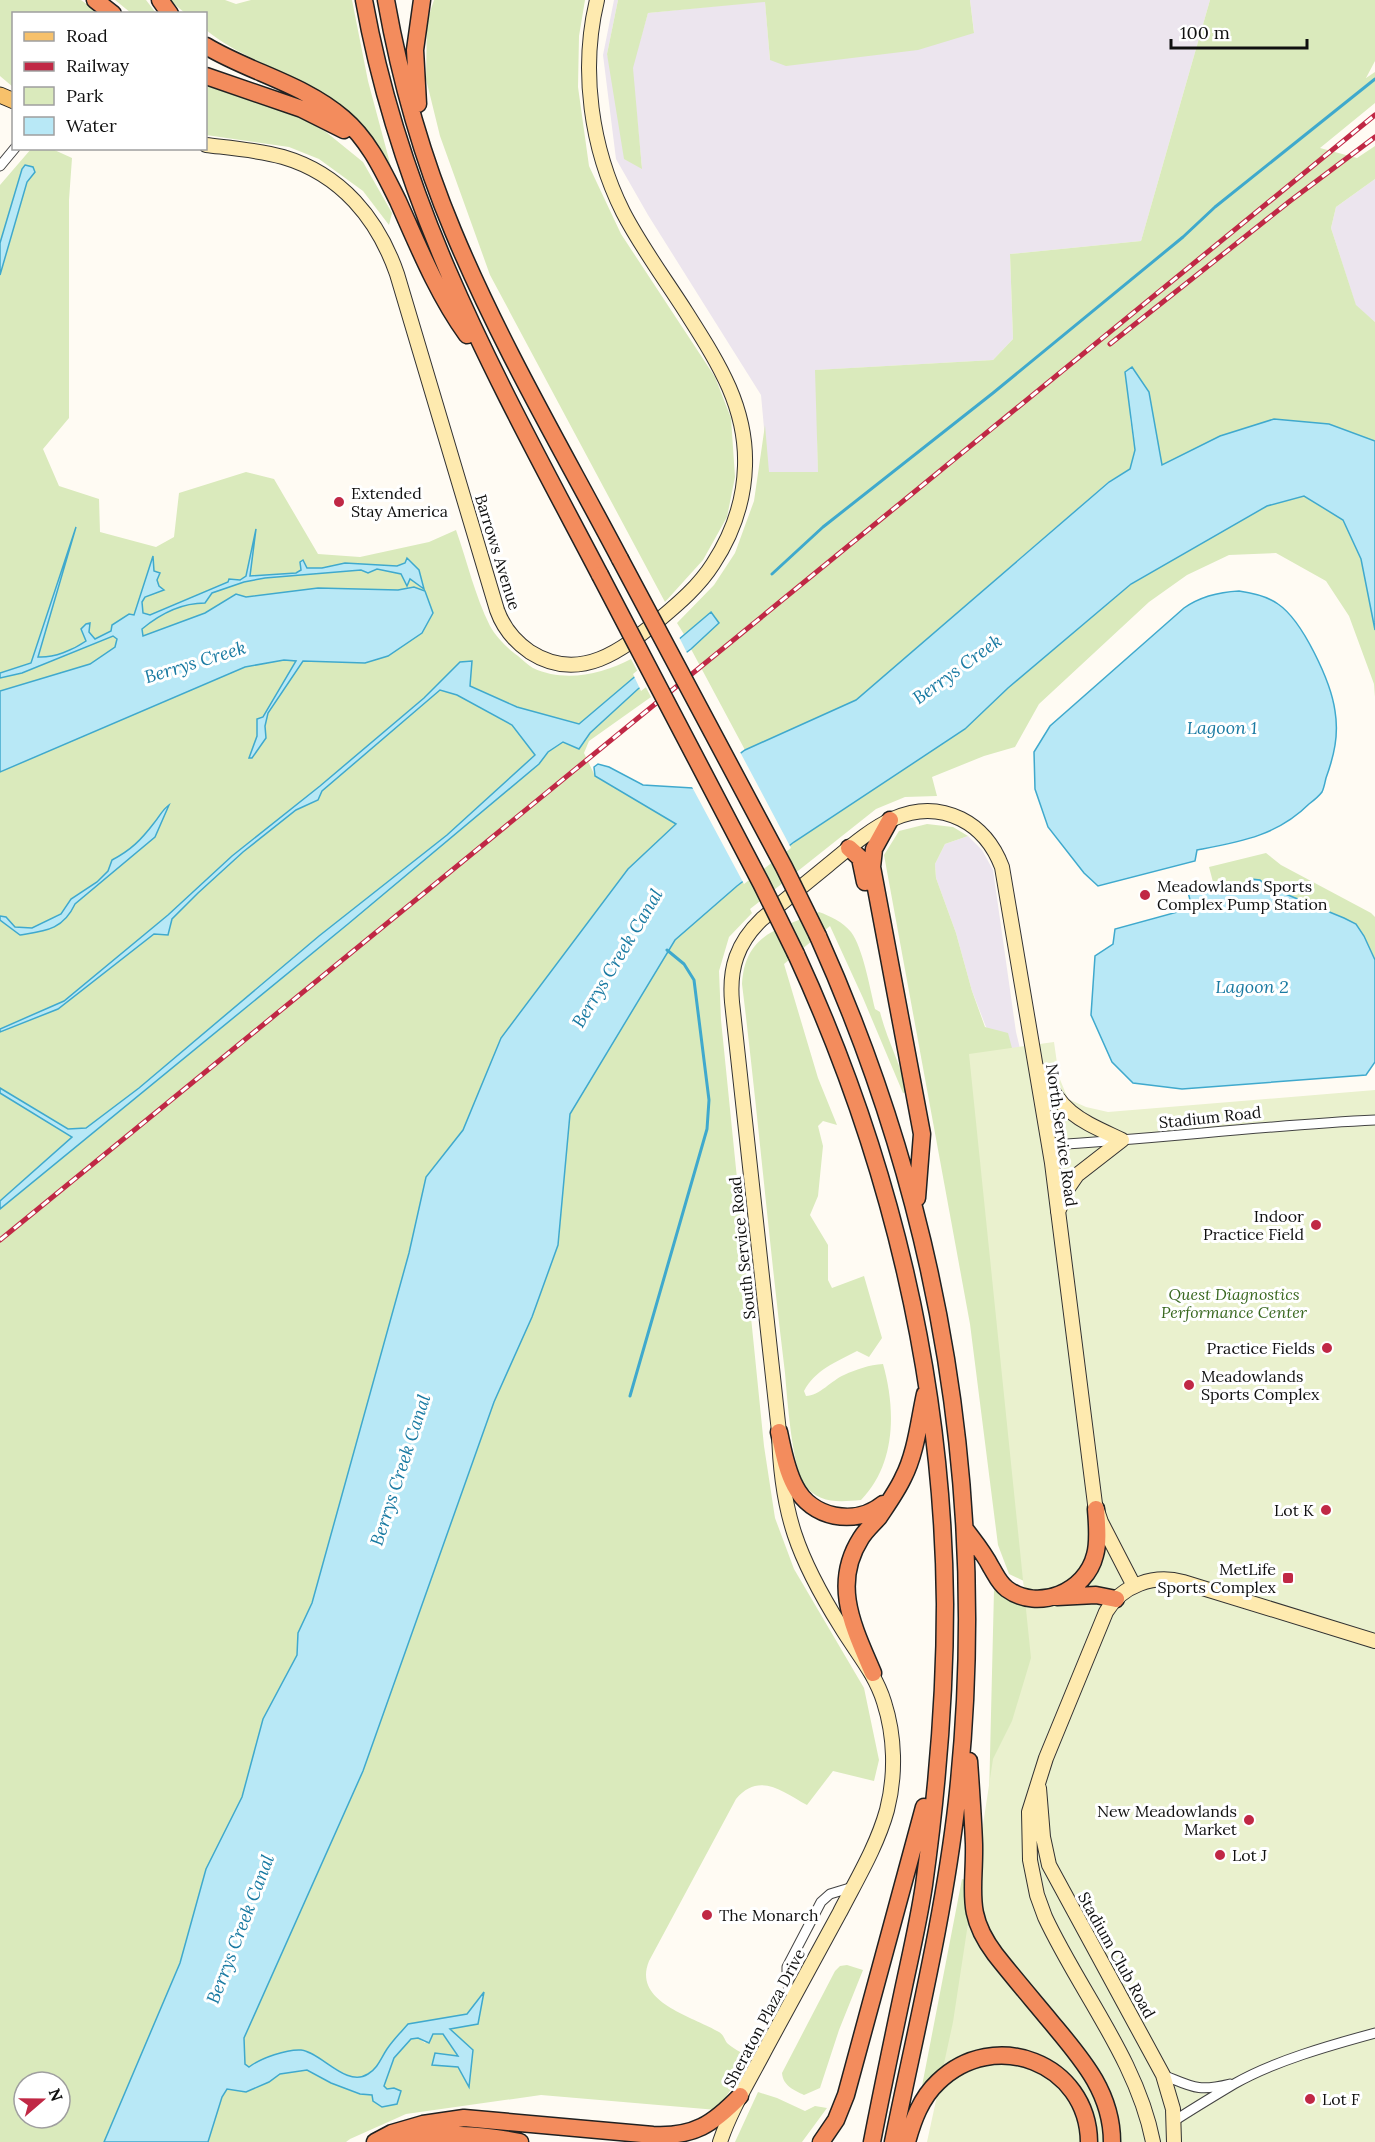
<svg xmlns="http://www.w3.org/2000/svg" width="1375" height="2142" viewBox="0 0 1375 2142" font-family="Lora,serif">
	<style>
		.industrial { fill: #ece5ee }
		.green { fill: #daeabc; fill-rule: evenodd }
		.pitch { fill: #eaf1ce }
		.water { fill: #b8e8f6; stroke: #3fa9cd; stroke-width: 1.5 }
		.pier { fill: #fffbf3 }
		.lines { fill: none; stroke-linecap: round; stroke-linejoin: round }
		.stream { stroke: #3fa9cd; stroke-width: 3 }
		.street-casing { stroke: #434343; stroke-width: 11 }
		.secondary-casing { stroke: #323232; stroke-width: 16 }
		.primary-casing { stroke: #212121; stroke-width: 17 }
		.highway-casing { stroke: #212121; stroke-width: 19 }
		.street { stroke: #fff; stroke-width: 9 }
		.secondary { stroke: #feeaaf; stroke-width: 14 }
		.primary { stroke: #f7c16b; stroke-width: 15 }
		.highway { stroke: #f38c5d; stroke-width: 16 }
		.rail-casing { stroke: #c02845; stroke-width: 5 }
		.rail { stroke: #fff; stroke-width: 3; stroke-dasharray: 9; stroke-linecap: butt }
		.highway-bridge-casing { stroke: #212121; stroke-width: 19; stroke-linecap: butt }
		.highway-bridge { stroke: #f38c5d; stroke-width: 16 }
		.poi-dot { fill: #c02845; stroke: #fff; stroke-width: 2 }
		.labels { text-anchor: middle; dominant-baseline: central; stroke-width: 6; stroke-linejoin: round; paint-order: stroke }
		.poi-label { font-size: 16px; fill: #101010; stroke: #fff; text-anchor: start }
		.street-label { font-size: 16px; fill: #101010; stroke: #fff }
		.park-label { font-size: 16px; font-style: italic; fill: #396820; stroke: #fff }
		.water-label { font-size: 18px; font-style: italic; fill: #197aa2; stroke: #fff }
	</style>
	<rect width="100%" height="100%" fill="#fffbf3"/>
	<path class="industrial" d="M614 0H618L607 54 642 168 632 68 648 13 765 1 770 60 974 32 970 0H1210L1141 241 1010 254 1013 339 993 360 816 370 818 472H768L761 395 648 215 616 159 603 55Z
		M1375 179V322L1356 306 1331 228 1336 207Z
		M968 836 982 850 993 870 1016 1032 1022 1057 986 1027 972 991 956 933 936 878 935 864 945 844Z"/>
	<path class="green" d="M0 0H81L99 13 14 14 13 87 0 76Z
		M115 0H146L156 13H131Z
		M169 0H225L236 4 251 0H352L368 81 391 167C373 142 356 115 330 98 291 72 243 60 206 30V14L185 13Z
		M434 0H585L579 36 578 87 589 166 621 234 715 377 731 418 735 477 727 517 703 560 665 602 490 275 440 136 426 79 427 21Z
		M618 0H970L974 33 918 50 786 66 770 60 765 2 648 13 633 68 642 169 624 159 607 54Z
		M1210 0H1375V61L1366 78 1375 72V103L1320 148 1357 158 1375 146V179L1336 207 1331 228 1356 305 1375 322V441L1329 424 1220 436 1162 466 1149 392 1131 368 1130 419 1135 451 1130 469 1108 482 856 700 745 750 691 649 719 622 711 613 685 636 677 623 714 585 735 553 754 501 765 425 769 472H818L815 370 993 360 1013 339 1010 254 1141 241Z
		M206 86 289 111 326 132 363 162 392 213 389 225 363 191 319 159 289 147 206 135Z
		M50 148 72 158 69 200V418L43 449 59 486 99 499 100 532 156 547 174 537 179 493 246 472 274 479 318 554 360 557 429 542 456 530C467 561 475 596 490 626 496 637 508 649 518 656 523 660 528 665 533 668 565 683 602 674 631 659L651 697 589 741 584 753 595 776 677 824 628 869 501 1038 463 1130 426 1177 409 1253 312 1603 298 1633 297 1655 263 1719 242 1797 206 1869 180 1963 104 2142H0V185L31 149ZM24 2082H60V2118H24Z
		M1304 496 1343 520 1361 559 1375 630V697L1374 684 1349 616 1326 581 1276 553 1229 555 1187 575 1149 602 1039 704 1015 747 984 756 932 777 937 796 905 797 876 809 750 909 752 913 729 937 719 971 721 1020 764 1446 775 1518 794 1569 864 1688 879 1760 874 1781 833 1771 807 1805C783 1792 759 1771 736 1799L649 1961C632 2002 692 2016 719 2032 724 2035 724 2039 727 2043 732 2048 741 2052 747 2056L738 2079 717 2110 541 2095 406 2114 350 2139 346 2142H208L222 2097 227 2089 246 2092 269 2082 280 2074 307 2070 331 2083 360 2093 372 2095 387 2089 384 2086V2082L394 2058 411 2039 418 2038 425 2043 433 2034H443L458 2057V2067L469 2086 450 2028 478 2024 484 1993 467 2014 408 2024 387 2048 380 2063 367 2076 351 2077 302 2050 277 2054 249 2067 245 2064 244 2038 363 1771 494 1402 532 1317 558 1246 570 1114 675 940 737 886 794 842 965 729 1008 688 1131 584 1267 505Z
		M927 824 953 827 968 836 945 844 935 864 936 878 956 933 972 991 985 1027 1008 1033 1023 1090 1028 1583 1009 1574 998 1545 970 1324 884 855 899 831Z
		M1266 853 1281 865 1371 913 1375 917V960L1364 936 1344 918 1266 886 1260 880 1219 889 1205 884 1213 882 1209 867Z
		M819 912C830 916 843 922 851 932 863 948 870 989 875 1009L880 1012C887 1040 901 1065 907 1092L903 1093 863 998 830 926 784 964 818 1078 837 1125 823 1121 818 1126 823 1146 818 1196 810 1215 828 1245V1280L832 1288 864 1276 882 1338 869 1357 857 1351C836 1362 815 1370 804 1391L806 1396C819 1396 832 1380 844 1375 857 1369 869 1365 883 1364 896 1410 896 1464 861 1500 839 1502 818 1504 804 1484 792 1466 787 1397 785 1373 769 1243 758 1114 742 984 745 933 779 929 819 912Z
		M994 1590 1017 1603 1050 1606 987 1880Z
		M962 1879 966 1880 1072 2060 927 2086H922Z
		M847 1965 863 1970 839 2030 820 2088 804 2095C794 2090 783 2086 782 2073L835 1971 840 1966Z
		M758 2092 777 2098 805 2111 815 2106 827 2108 802 2142H735Z"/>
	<path class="pitch" d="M1054 1042 1059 1077 1068 1099 1086 1107 1108 1112 1375 1090V2142H927L953 2022 993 1759 1012 1721 1031 1658 969 1054Z"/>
	<path class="water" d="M25 165 33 167 35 172 27 182 0 275V243L22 169Z
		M1132 367 1149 392 1162 465 1220 436 1274 419 1329 424 1375 441V630L1361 559 1343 520 1304 496 1267 506 1131 584 1008 688 965 729 794 842 737 886 675 940 570 1114 558 1245 532 1317 494 1402 363 1771 244 2038 245 2064 249 2067C261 2058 287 2049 301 2050 321 2052 346 2088 368 2074 378 2068 381 2058 387 2049 393 2040 401 2032 408 2024L467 2014 484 1992 478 2024 450 2029 473 2050 469 2087 458 2067 432 2065 435 2053 458 2056 443 2034H433L429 2043 418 2038 411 2039 394 2058 384 2086 387 2089 394 2088 401 2091 397 2104 382 2107 373 2101 372 2095 360 2094 331 2083 307 2070 280 2074 269 2082 246 2092 227 2089 222 2097 208 2142H104L180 1963 206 1869 242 1797 263 1719 297 1655 298 1633 312 1603 409 1253 426 1177 463 1130 501 1038 628 869 676 824 595 776 594 767 598 764 609 767 643 785 693 788 745 750 856 700 1109 482 1130 469 1135 450 1125 372Z
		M76 527 38 657C54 658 73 650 86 641L81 629 86 624 90 623 89 632 95 639 111 631 112 625 129 614 134 615 153 556 154 571 160 573 157 580 159 586 164 590 145 597 142 602 143 613 150 615 228 582 229 579 240 580 246 576 256 529 250 576 296 573 301 570 300 562 303 560 307 568H322L345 563 397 566 405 563 407 558 419 570 424 589 410 579 407 586 401 574 377 569 368 573 361 570 265 578 244 582 212 593 205 603C181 603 160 614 142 629L143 636 205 613 236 594 246 597 318 588 398 590 414 587 425 591 433 613 422 633 388 656 365 663 303 661 268 713 265 726 266 738 252 758H249L257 736V719L263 717 296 661 284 660 245 667 0 772V691L90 664 115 647 117 639 113 636 22 673 0 678V673L31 663Z
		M1239 591C1253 593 1267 596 1278 604 1303 621 1331 682 1335 711 1339 735 1334 756 1326 778 1325 782 1324 788 1322 792 1319 796 1313 801 1309 804 1277 836 1239 842 1197 850L1195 861 1098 886 1084 873 1048 827 1035 789 1034 752 1050 726 1184 608C1201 596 1219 592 1239 591Z
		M711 612 719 623 691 649 638 689 590 733 579 749 563 742 548 752 539 764 348 924 0 1209V1201L72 1137 0 1093V1088L68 1129 86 1128 139 1088 319 936 447 835 535 755 512 725 457 695 440 690 322 791 318 800 296 810 243 852 198 893 172 919 168 935 154 934 58 1009 0 1032V1029L64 1001 168 915 232 856 320 786 424 698 460 662 472 661 470 686 517 707 579 724Z
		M169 805 155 837 75 904C63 930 45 931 20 935L0 920V916L6 917 15 927 32 928 61 914 71 899 97 882 108 871 112 860C131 850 141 840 154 823 160 816 162 810 169 805Z
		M1251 879 1260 880 1266 886 1344 918 1356 924 1364 936 1375 960V1062L1366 1075 1182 1089 1133 1083 1112 1062 1091 1015 1095 956 1113 944 1115 929 1192 908 1187 888 1205 884 1219 889 1247 884Z"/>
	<path class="pier" d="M679 637 688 655 641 691 633 674Z
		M739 750 791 848 744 884 691 785Z"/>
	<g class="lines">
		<path class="stream" d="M772 574 823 527 993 393 1183 237 1215 207 1375 79
			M630 1396 707 1129 709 1100 694 980 684 964 667 950"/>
		<defs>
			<path id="street" d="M0 166 15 148
				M1049 1145C1158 1139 1266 1125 1375 1120
				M793 1998 787 1983V1967L821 1902 830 1894 853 1887
				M1163 2075C1193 2087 1197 2092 1230 2084
				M1174 2121C1194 2108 1214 2096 1234 2084 1274 2061 1331 2045 1375 2033"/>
			<path id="secondary" d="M206 145C231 148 258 150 283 157 341 174 378 219 397 274L497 610C503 627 514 641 530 652 580 684 622 650 660 619 679 603 699 586 713 564 732 535 744 501 745 466 747 406 717 361 686 312 665 279 641 247 623 212 591 148 580 70 597 0
				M1041 1071C1063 1115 1080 1120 1122 1140L1077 1175 1068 1188 1058 1212
				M1039 1788 1043 1837 1049 1865 1163 2075 1173 2109 1174 2142
				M720 2142C731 2109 750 2079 766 2048 790 2003 815 1958 840 1912 857 1879 877 1846 887 1810 896 1775 895 1736 884 1702 875 1673 856 1652 841 1627 798 1558 781 1514 779 1432L732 1002C729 968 737 943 762 919 784 901 805 884 827 866 865 835 908 793 961 819 981 829 994 846 1002 867L1052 1163 1095 1504 1101 1522 1134 1586
				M1153 2142C1137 2060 1080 1992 1045 1917L1037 1895 1030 1860 1029 1812 1046 1758 1106 1612C1122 1585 1154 1574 1183 1582L1375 1641"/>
			<path id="primary" d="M0 95 14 101"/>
			<path id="highway" d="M95 0 113 14
				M160 0 170 14
				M364 0C402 213 501 386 600 575
				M386 0C400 79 422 157 453 231 500 344 563 451 620 559
				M206 46C249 72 304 84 343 118 369 140 383 171 398 201 418 246 438 295 467 335
				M206 76 302 109 344 130
				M418 104 415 50 422 0
				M890 820 874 849 872 867 922 1134 917 1198
				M849 848 860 858 865 882
				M818 936C941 1210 990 1501 957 1801 944 1916 916 2029 893 2142
				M796 954C890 1158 943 1379 945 1604 945 1698 937 1792 924 1885 919 1919 911 1953 904 1986 893 2038 882 2090 872 2142
				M779 1432C783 1450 786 1469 795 1486 811 1518 855 1527 883 1504
				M965 1529C974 1541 984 1553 991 1567 996 1575 999 1583 1007 1589 1038 1612 1086 1592 1095 1555 1099 1541 1097 1524 1096 1509
				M1057 1597 1096 1595 1116 1599
				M873 1673C854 1628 831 1585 861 1538 866 1530 873 1524 879 1517 887 1505 897 1491 903 1478 916 1453 919 1421 925 1394
				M969 1761C971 1789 973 1817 974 1844 975 1890 964 1913 995 1954 1013 1977 1032 1999 1051 2022 1081 2058 1112 2092 1112 2142
				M375 2142 392 2133 423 2124 464 2118 653 2135C694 2137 713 2124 740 2096
				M401 2142C442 2131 479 2134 520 2142
				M821 2142 836 2120 846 2095 924 1807
				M907 2142C913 2120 921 2098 938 2082 994 2027 1088 2063 1089 2142"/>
		</defs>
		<use href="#street" class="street-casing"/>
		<use href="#secondary" class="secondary-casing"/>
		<use href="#primary" class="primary-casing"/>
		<use href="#highway" class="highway-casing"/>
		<use href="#street" class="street"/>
		<use href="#secondary" class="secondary"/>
		<use href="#primary" class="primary"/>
		<use href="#highway" class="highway"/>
		<defs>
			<path id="rail" d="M1110 344 1290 201 1375 137
				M0 1240 1375 115"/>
		</defs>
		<use href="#rail" class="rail-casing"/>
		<use href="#rail" class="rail"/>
		<defs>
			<path id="highway-bridge" d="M620 559 784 867 818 936
				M600 575 761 883 796 954"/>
		</defs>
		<use href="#highway-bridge" class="highway-bridge-casing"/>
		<use href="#highway-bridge" class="highway-bridge"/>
	</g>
	<g class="poi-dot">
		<circle cx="339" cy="502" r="6"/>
		<circle cx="1145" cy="895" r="6"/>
		<circle cx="1316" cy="1225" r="6"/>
		<circle cx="1327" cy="1348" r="6"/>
		<circle cx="1189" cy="1385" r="6"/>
		<circle cx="1326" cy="1510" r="6"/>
		<rect x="1282" y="1572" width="12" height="12" rx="3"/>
		<circle cx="1249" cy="1820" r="6"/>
		<circle cx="1220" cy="1855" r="6"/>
		<circle cx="707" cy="1915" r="6"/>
		<circle cx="1310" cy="2099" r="6"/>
	</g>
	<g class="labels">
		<g class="poi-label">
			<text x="351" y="493">Extended<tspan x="351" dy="18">Stay America</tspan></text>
			<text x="1157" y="886">Meadowlands Sports<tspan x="1157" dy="18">Complex Pump Station</tspan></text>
			<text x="1304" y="1216" text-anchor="end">Indoor<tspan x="1304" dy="18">Practice Field</tspan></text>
			<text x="1315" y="1348" text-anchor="end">Practice Fields</text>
			<text x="1201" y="1376">Meadowlands<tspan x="1201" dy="18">Sports Complex</tspan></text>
			<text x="1314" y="1510" text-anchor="end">Lot K</text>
			<text x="1276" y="1569" text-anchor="end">MetLife<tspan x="1276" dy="18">Sports Complex</tspan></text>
			<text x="1237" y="1811" text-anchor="end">New Meadowlands<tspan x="1237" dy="18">Market</tspan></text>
			<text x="1232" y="1855">Lot J</text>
			<text x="719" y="1915">The Monarch</text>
			<text x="1322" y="2099">Lot F</text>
		</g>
		<g class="street-label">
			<text transform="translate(498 552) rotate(73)">Barrows Avenue</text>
			<text transform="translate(1210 1117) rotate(-6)">Stadium Road</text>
			<text transform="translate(1062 1135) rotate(82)">North Service Road</text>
			<text transform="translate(742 1248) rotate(-96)">South Service Road</text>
			<text transform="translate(1117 1955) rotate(61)">Stadium Club Road</text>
			<text transform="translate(764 2018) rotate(-62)">Sheraton Plaza Drive</text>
		</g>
		<g class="park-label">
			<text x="1234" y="1294">Quest Diagnostics<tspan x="1234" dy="18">Performance Center</tspan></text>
		</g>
		<g class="water-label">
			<text transform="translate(195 662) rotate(-17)">Berrys Creek</text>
			<text transform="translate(957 669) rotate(-36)">Berrys Creek</text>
			<text x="1222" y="727">Lagoon 1</text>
			<text transform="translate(617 958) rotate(-59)">Berrys Creek Canal</text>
			<text x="1252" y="986">Lagoon 2</text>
			<text transform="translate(400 1470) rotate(-72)">Berrys Creek Canal</text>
			<text transform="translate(240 1929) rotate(-69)">Berrys Creek Canal</text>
		</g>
	</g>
	<rect x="12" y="12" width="195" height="138" fill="#ffffff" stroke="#9f9f9f" stroke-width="1.5"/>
	<rect x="24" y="32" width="30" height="9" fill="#f7c16b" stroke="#9f9f9f" stroke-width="1.5"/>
	<text x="66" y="42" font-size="18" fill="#101010">Road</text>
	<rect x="24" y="62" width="30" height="9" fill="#c02845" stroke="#9f9f9f" stroke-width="1.5"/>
	<text x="66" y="72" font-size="18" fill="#101010">Railway</text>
	<rect x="24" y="87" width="30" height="18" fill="#daeabc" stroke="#9f9f9f" stroke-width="1.5"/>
	<text x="66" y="102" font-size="18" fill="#101010">Park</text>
	<rect x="24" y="117" width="30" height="18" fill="#b8e8f6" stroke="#9f9f9f" stroke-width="1.5"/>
	<text x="66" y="132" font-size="18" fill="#101010">Water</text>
	<g transform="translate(42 2100) rotate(70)"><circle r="28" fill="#ffffff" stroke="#9f9f9f" stroke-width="1.5"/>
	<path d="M0-4.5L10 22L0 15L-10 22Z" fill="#c02845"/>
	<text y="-9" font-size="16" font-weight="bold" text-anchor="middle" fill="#101010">N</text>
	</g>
	<path d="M1171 39v9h136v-9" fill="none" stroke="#101010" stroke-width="3"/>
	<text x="1180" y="39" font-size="18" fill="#101010" stroke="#ffffff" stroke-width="4.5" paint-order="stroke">100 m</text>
</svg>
